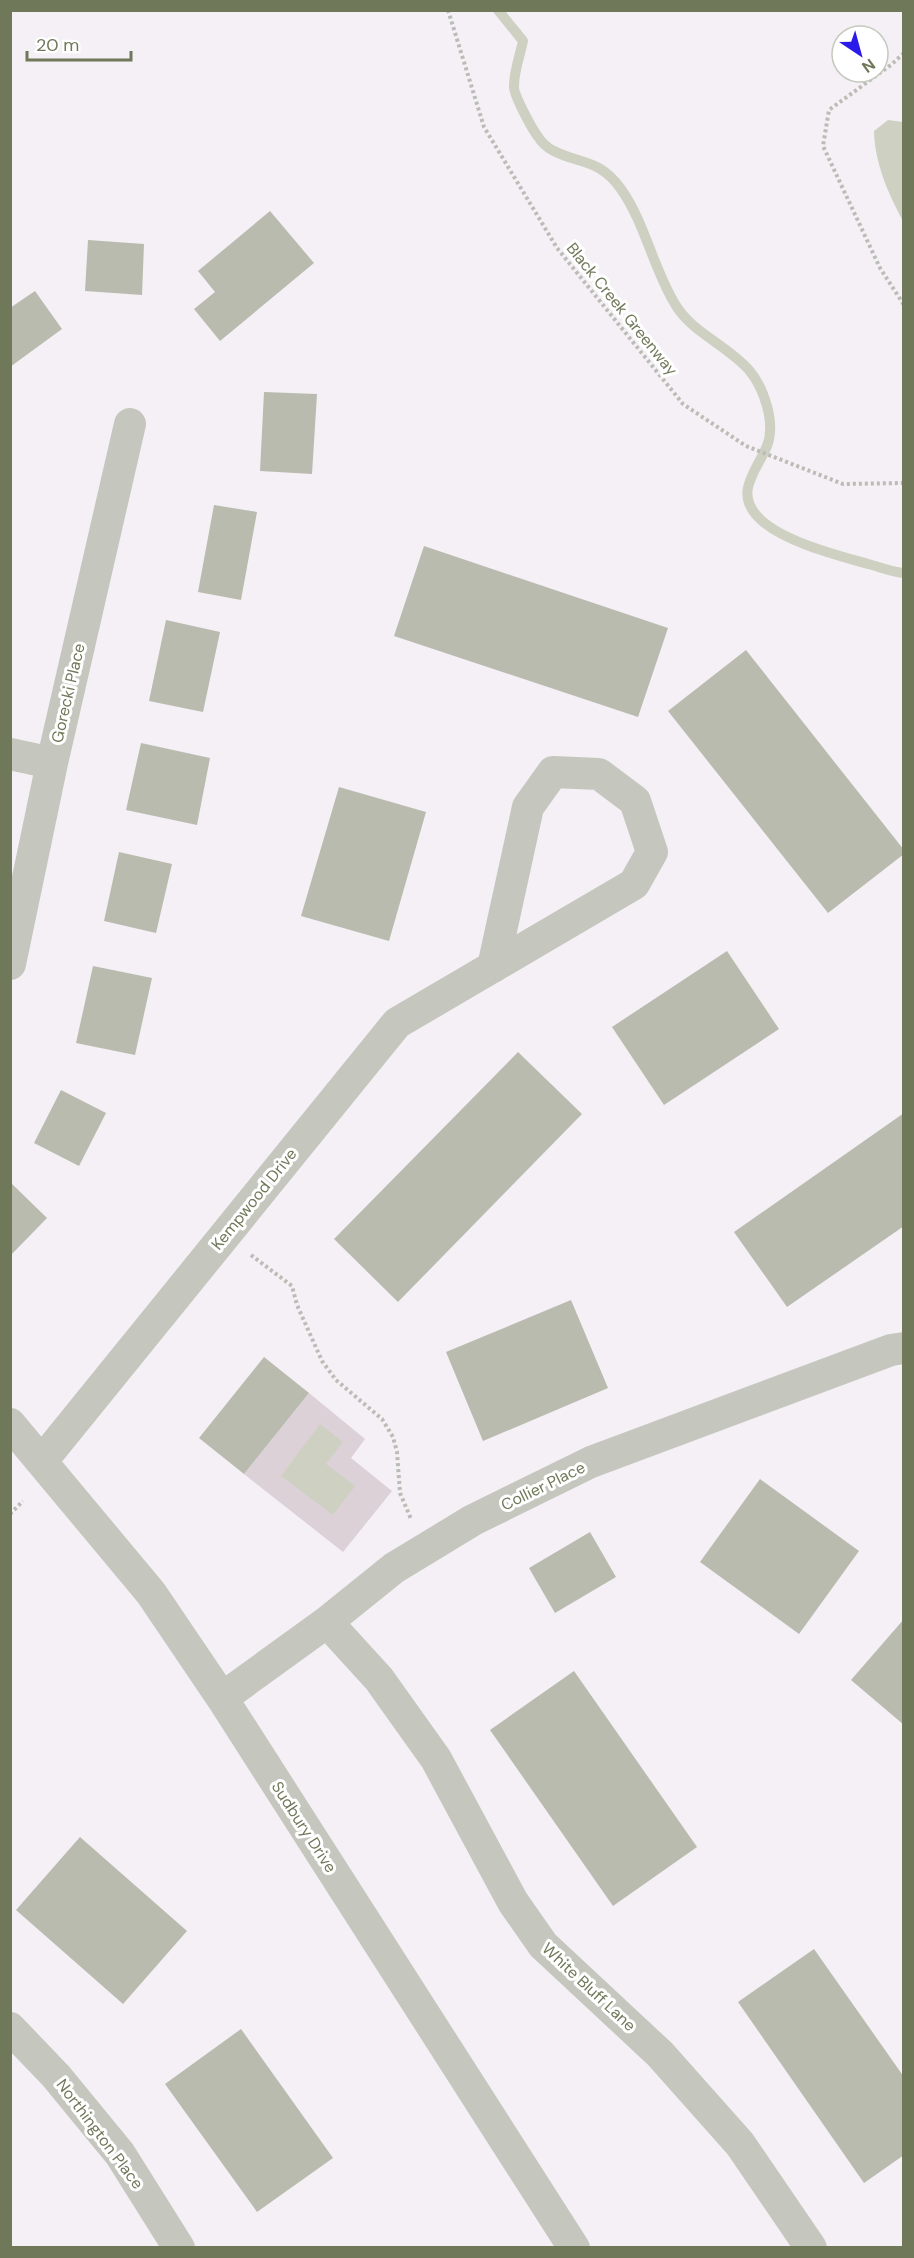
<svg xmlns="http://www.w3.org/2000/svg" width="914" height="2258" viewBox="0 0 914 2258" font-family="'DM Sans',sans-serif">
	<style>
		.green { fill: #dcd1d7 }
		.water { fill: #ced0c2 }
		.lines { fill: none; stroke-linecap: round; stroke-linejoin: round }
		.stream { stroke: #ced0c2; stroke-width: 10 }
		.building { fill: #b9bbaf }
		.path { stroke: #babcb5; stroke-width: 4; stroke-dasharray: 3 3; stroke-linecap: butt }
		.street { stroke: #c5c7bf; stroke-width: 32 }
		.labels { text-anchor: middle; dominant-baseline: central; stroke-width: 6; stroke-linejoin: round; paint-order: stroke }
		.street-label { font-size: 16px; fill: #70785a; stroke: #fff }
	</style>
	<rect width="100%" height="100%" fill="#f4f0f5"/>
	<path class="green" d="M309 1393 365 1439 351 1458 392 1491 343 1552 244 1474Z"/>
	<path class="water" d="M888 120 903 122V221C888 193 875 164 874 131Z
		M320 1424 343 1442 326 1464 355 1486 333 1515 281 1476Z"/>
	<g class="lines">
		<path class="stream" d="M498 10 523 41C520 55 514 71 514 86 513 94 533 131 539 138 541 142 548 148 552 150 580 165 599 158 621 189 645 223 653 268 675 304 691 332 727 345 749 370 764 388 776 423 767 446 756 472 733 493 760 519 784 542 837 555 868 564 880 567 892 572 904 573"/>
	</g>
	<path class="building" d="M270 211 314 263 220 341 194 309 215 292 198 271Z
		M88 240 144 244 142 295 85 291Z
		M35 291 62 329 10 367V308Z
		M264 392 317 394 312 474 260 471Z
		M214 505 257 512 241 600 198 592Z
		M424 546 668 628 638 717 394 636Z
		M166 620 220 632 203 712 149 701Z
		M746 650 904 850V854L828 913 668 711Z
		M141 743 210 758 197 825 126 810Z
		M339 787 426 812 389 941 301 916Z
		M119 852 172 864 156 933 104 921Z
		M727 951 779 1029 664 1105 612 1027Z
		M93 966 152 978 135 1055 76 1043Z
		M518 1052 582 1114 398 1302 334 1239Z
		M61 1090 106 1113 79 1166 34 1143Z
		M904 1113V1226L787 1307 734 1232Z
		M10 1182 47 1218 10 1256Z
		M571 1300 608 1388 483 1441 446 1352Z
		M264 1357 309 1393 244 1474 199 1438Z
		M760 1479 859 1551 799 1634 700 1562Z
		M590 1532 616 1577 555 1613 529 1568Z
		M904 1619V1725L851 1680Z
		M574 1671 697 1847 613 1906 490 1730Z
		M80 1837 187 1931 123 2004 16 1910Z
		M814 1949 904 2077V2155L864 2183 738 2002Z
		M241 2029 333 2158 257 2212 165 2084Z"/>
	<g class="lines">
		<path class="path" d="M448 10 484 127 557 248 683 404 746 446 843 484 904 483
			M904 53 892 64 829 110 823 146 880 268 904 305
			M251 1255 292 1286 297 1305 322 1361 336 1380 382 1419 393 1437 397 1452 400 1493 411 1519
			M10 1514 23 1501"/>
		<path class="street" d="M10 754 52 763
			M10 964 52 763 130 424
			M10 1424 151 1593 222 1698 574 2248
			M42 1461 397 1023 634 884 652 852 635 801 599 774 553 772 528 807 493 967
			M327 1622 379 1679 436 1759 513 1902 543 1945 660 2054 740 2144 811 2248
			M222 1698 327 1622 394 1568 473 1520 591 1462 891 1350 904 1348
			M10 2028 56 2076 120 2154 179 2248"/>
	</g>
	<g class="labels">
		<g class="street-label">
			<text transform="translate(622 309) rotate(51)">Black Creek Greenway</text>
			<text transform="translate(68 693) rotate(-77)">Gorecki Place</text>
			<text transform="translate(254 1199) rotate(-51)">Kempwood Drive</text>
			<text transform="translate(543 1486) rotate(-26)">Collier Place</text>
			<text transform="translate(304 1827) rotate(57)">Sudbury Drive</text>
			<text transform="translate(589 1987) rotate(43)">White Bluff Lane</text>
			<text transform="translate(100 2134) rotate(53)">Northington Place</text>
		</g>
	</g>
	<rect width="914" height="2258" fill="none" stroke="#70785a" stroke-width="24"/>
	<g transform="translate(860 54) rotate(144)"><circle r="28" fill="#ffffff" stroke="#c6c9bd" stroke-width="1.5"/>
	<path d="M0-4.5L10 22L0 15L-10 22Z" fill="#2b1beb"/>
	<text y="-9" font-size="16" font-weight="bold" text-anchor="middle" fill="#70785a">N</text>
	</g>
	<path d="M27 51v9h104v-9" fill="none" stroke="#70785a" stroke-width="3"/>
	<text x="36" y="51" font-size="18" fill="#70785a" stroke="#ffffff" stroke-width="4.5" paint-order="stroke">20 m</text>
</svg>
